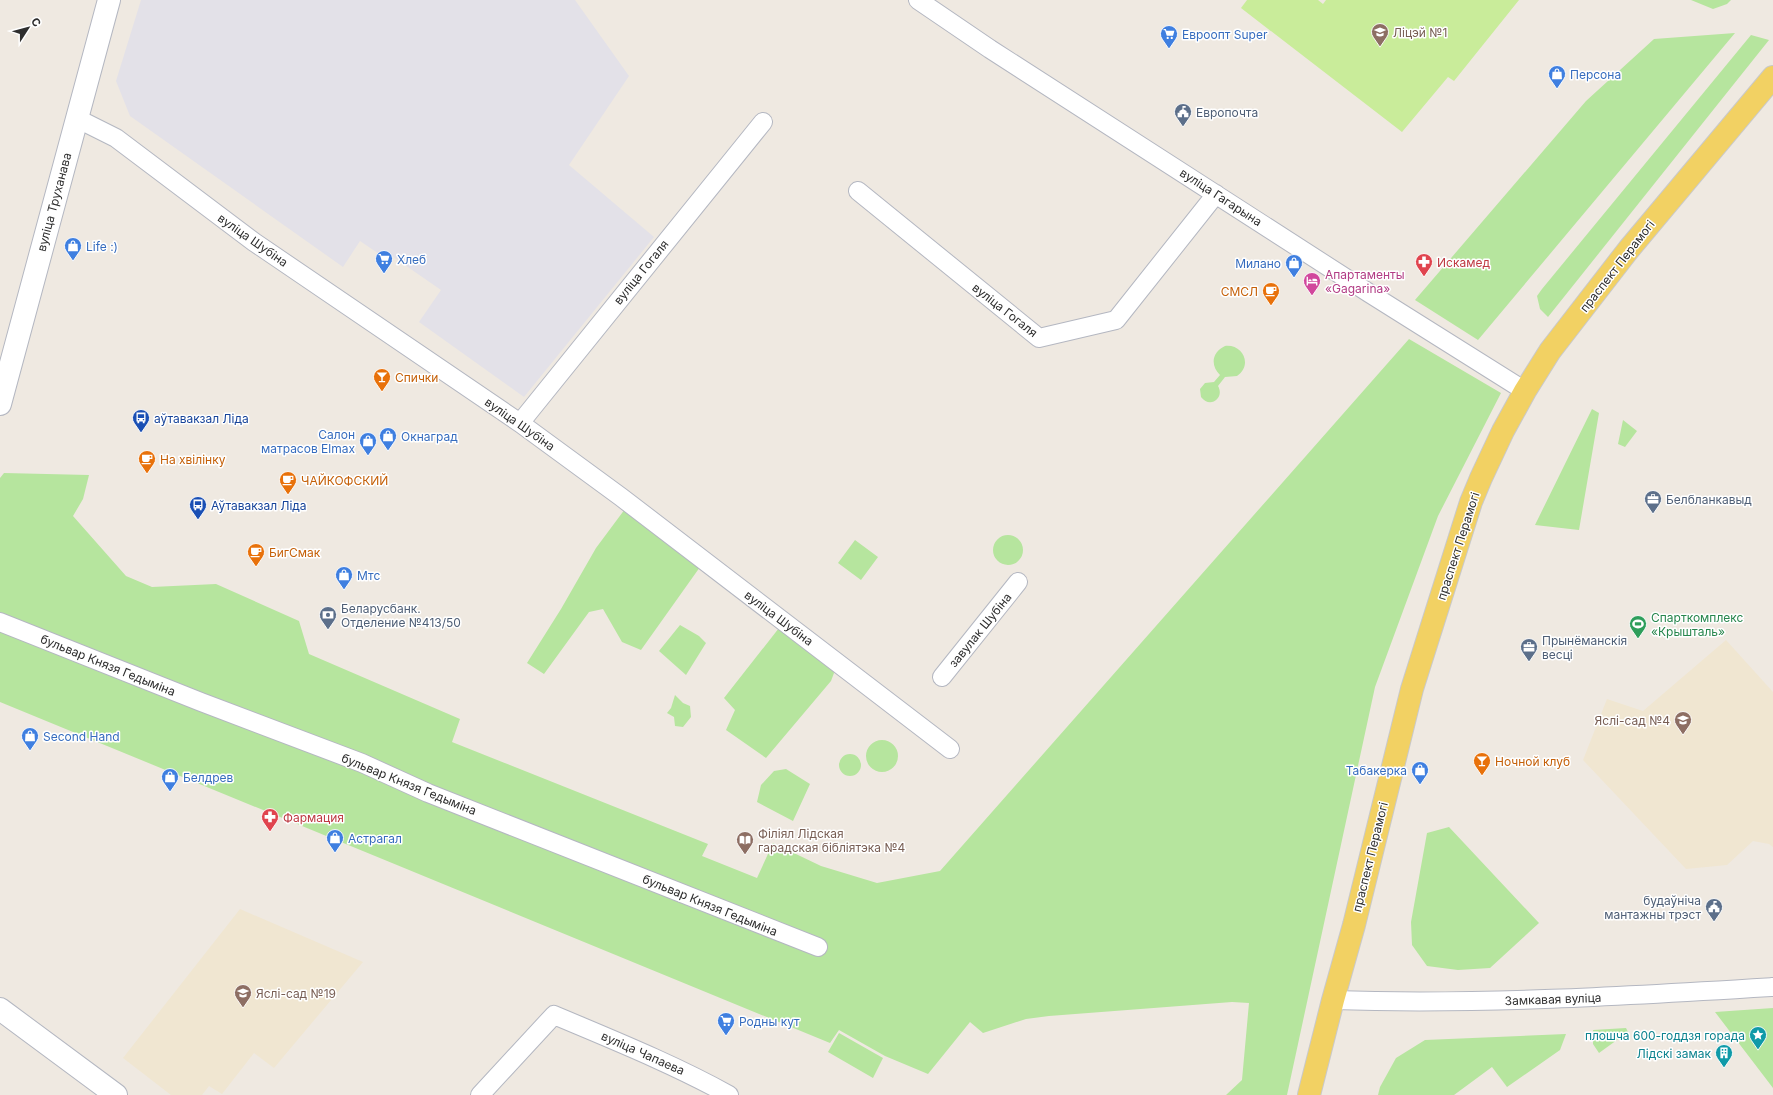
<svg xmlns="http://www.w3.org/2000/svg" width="1773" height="1095" viewBox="0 0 1773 1095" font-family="Inter,sans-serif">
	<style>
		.industrial { fill: #e3e1e8 }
		.education { fill: #f0e6d1 }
		.green { fill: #b6e59e }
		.pitch { fill: #c9ec9a }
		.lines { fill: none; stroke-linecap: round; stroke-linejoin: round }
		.street-casing { stroke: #b4b7c1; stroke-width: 20 }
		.secondary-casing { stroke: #b4b7c1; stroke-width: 24 }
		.primary-casing { stroke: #c9c9c9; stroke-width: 24 }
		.street { stroke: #fff; stroke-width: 18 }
		.secondary { stroke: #fff; stroke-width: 22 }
		.primary { stroke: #f2d163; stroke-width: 22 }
		.labels { text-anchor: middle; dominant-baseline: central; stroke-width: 3; stroke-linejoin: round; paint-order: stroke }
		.education-label { font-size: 12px; fill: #785e54; stroke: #fff; text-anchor: start }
		.shop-label { font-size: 12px; fill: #366cbe; stroke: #fff; text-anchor: start }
		.service-label { font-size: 12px; fill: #4e5e75; stroke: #fff; text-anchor: start }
		.street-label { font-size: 12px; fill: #2e2e2e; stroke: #fff }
		.health-label { font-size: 12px; fill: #be3a42; stroke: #fff; text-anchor: start }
		.hotel-label { font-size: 12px; fill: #b23c85; stroke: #fff; text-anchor: start }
		.food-label { font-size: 12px; fill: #c56008; stroke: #fff; text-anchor: start }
		.transit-label { font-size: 12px; fill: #164399; stroke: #fff; text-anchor: start }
		.leisure-label { font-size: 12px; fill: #27864d; stroke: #fff; text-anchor: start }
		.culture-label { font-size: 12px; fill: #0d838f; stroke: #fff; text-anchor: end }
	</style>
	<rect width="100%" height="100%" fill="#efe9e1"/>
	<path class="industrial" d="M141 0H575L629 76 569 165 654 237 524 397 419 322 441 290 389 254 385 258 360 241 343 267 130 116 116 81Z"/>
	<path class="education" d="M1726 640 1773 692V847L1769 844 1753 841 1727 865 1686 869 1583 760 1607 699 1643 711Z
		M240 909 363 962 274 1068 254 1053 222 1094 209 1086 202 1095H171L123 1058Z"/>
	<path class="green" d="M1691 0H1731L1727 4 1713 9Z
		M1735 33 1478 340 1415 300 1586 101 1654 39Z
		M1751 35 1769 40 1548 317 1540 309 1537 296 1542 289Z
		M1409 339 1501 393 1438 516 1375 687 1287 1095H1226L1242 1080 1249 1003 1232 1002 1049 1016 1026 1019 983 1033 970 1022 928 1074 885 1056 839 1030 830 1043 0 702V478L4 473 89 475 83 499 73 516 126 576 152 587 216 584 299 621 309 654 460 719 452 742 708 844 702 856 757 878 773 843 821 866 877 883 940 871Z
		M1225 346C1243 344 1253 365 1237 376L1225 377 1218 386C1225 398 1210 409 1201 397L1200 389 1205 383 1214 382 1220 375C1210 365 1212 352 1225 346Z
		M1592 409 1599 413 1579 530 1535 525Z
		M1623 420 1637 431 1625 447 1618 444Z
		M625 509 700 567 641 650 622 642 603 609 589 612 544 674 527 663 561 609 596 548Z
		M993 550a15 15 0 1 1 30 0a15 15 0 1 1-30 0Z
		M855 540 878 557 861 580 838 563Z
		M680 625 699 636 706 643 686 675 659 651Z
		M779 628 832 666 834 673 831 681 766 758 726 730 735 710 724 698Z
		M675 695 683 703 690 706 691 717 683 727 675 726 674 717 667 713 671 708Z
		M866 756a16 16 0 1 1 32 0a16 16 0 1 1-32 0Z
		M839 765a11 11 0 1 1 22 0a11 11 0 1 1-22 0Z
		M786 769 810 784 793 821 757 802 761 785 774 771Z
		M1449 827 1539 923 1490 968 1458 970 1427 966 1412 945 1411 922 1427 833Z
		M1773 1008V1088L1715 1012Z
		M1626 1028 1628 1032 1599 1053 1593 1044V1030Z
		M839 1033 883 1058 873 1078 828 1052Z
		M1566 1034 1560 1050 1507 1087 1492 1067 1454 1095H1378L1380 1087 1396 1058 1425 1040Z"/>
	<path class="pitch" d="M1247 0H1318L1323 4 1326 0H1519L1454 81 1448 77 1402 132 1241 8Z"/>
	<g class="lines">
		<defs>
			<path id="street" d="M918 0 990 49 1369 293 1525 391
				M76 118 116 138 254 242 520 423 621 497 950 749
				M858 191 1039 338 1116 320 1216 194
				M520 423 763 122
				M0 622 201 702 362 763 428 793 818 947
				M942 677 1018 582
				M1333 1000C1480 1005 1626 996 1773 987
				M480 1095 554 1015C613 1040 673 1064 729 1095"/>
			<path id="secondary" d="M0 404 109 0
				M0 1009 116 1095"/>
			<path id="primary" d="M1309 1095 1333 1000 1354 925 1412 689 1471 502 1481 478 1503 431 1525 391 1550 351 1629 249 1773 77"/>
		</defs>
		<use href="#street" class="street-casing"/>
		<use href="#secondary" class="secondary-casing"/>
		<use href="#primary" class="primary-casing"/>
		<use href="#street" class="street"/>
		<use href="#secondary" class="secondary"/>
		<use href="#primary" class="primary"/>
	</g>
	<defs>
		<symbol id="school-pin" viewBox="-11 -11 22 30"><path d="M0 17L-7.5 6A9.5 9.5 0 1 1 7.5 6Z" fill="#8d6e63" stroke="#fff"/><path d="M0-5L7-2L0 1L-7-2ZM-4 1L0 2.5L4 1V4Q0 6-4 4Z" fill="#fff"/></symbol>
		<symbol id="supermarket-pin" viewBox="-11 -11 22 30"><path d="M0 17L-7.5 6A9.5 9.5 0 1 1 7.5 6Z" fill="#3f7fe0" stroke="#fff"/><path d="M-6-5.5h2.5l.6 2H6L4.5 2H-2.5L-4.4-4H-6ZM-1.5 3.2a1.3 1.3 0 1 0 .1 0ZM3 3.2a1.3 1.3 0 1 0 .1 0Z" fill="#fff"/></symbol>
		<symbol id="shop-pin" viewBox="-11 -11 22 30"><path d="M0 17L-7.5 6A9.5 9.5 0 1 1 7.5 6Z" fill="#3f7fe0" stroke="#fff"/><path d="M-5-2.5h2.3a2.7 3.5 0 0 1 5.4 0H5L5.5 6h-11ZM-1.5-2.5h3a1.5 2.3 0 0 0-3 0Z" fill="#fff"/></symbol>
		<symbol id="civic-pin" viewBox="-11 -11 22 30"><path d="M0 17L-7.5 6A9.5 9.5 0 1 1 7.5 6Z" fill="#5c6f8a" stroke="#fff"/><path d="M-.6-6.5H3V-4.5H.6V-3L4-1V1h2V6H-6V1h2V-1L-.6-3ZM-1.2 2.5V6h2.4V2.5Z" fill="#fff"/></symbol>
		<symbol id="pharmacy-pin" viewBox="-11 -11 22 30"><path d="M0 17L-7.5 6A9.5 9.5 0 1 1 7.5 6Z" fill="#e0444e" stroke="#fff"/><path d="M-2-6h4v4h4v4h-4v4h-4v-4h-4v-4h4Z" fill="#fff"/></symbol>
		<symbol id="hotel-pin" viewBox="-11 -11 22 30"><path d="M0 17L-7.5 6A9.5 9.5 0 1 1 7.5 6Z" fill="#d1479c" stroke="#fff"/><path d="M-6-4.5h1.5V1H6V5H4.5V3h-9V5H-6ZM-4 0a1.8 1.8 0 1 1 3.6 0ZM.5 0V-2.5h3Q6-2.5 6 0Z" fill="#fff"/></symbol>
		<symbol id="cafe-pin" viewBox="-11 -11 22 30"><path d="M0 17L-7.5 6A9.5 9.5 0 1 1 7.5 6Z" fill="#e8710a" stroke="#fff"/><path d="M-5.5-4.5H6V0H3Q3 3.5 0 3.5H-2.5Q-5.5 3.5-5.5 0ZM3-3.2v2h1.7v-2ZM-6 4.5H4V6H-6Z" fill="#fff"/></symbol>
		<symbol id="bar-pin" viewBox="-11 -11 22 30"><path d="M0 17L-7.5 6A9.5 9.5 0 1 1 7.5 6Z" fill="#e8710a" stroke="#fff"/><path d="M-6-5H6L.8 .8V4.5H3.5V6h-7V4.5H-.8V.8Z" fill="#fff"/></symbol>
		<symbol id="bus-pin" viewBox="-11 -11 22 30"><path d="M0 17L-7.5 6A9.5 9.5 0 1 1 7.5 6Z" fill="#1a4fb4" stroke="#fff"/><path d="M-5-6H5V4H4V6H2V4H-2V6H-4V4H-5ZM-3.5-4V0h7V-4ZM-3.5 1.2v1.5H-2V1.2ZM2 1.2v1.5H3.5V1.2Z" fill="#fff"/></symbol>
		<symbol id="office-pin" viewBox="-11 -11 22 30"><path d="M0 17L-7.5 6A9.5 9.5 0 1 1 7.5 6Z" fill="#5c6f8a" stroke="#fff"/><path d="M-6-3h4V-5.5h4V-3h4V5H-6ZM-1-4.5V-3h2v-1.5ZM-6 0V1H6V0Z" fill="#fff"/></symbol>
		<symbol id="bank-pin" viewBox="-11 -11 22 30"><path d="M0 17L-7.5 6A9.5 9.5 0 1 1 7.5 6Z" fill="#5c6f8a" stroke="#fff"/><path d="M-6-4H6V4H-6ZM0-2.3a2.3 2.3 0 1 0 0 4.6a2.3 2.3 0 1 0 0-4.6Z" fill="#fff"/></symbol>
		<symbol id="stadium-pin" viewBox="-11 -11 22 30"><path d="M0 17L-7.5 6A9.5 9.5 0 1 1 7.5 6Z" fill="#2e9e5b" stroke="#fff"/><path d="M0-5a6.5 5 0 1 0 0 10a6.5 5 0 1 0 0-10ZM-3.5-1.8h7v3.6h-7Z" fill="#fff"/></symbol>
		<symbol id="library-pin" viewBox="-11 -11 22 30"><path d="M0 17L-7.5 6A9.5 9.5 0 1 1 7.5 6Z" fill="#8d6e63" stroke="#fff"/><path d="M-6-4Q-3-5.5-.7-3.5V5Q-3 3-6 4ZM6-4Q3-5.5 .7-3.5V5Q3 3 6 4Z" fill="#fff"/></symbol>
		<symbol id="sight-pin" viewBox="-11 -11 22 30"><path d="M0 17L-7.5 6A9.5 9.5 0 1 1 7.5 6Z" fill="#0f9aa8" stroke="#fff"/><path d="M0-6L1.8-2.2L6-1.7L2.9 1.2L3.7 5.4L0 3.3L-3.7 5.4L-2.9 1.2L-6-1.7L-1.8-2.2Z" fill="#fff"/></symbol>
		<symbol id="building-pin" viewBox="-11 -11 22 30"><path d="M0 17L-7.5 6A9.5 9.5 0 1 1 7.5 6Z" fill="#0f9aa8" stroke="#fff"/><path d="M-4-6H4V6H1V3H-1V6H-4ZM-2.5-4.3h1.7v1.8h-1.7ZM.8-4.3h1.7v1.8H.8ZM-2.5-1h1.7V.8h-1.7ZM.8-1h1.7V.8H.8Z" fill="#fff"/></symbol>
	</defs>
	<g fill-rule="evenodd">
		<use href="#school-pin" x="1370" y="22" width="20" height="27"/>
		<use href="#supermarket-pin" x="1159" y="24" width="20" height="27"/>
		<use href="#shop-pin" x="1547" y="64" width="20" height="27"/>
		<use href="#civic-pin" x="1173" y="102" width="20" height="27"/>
		<use href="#shop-pin" x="63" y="236" width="20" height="27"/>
		<use href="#supermarket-pin" x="374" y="249" width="20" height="27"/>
		<use href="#pharmacy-pin" x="1414" y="252" width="20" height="27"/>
		<use href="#shop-pin" x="1284" y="253" width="20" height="27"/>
		<use href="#hotel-pin" x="1302" y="271" width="20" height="27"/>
		<use href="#cafe-pin" x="1261" y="281" width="20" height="27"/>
		<use href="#bar-pin" x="372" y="367" width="20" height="27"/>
		<use href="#bus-pin" x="131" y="408" width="20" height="27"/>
		<use href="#shop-pin" x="378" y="426" width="20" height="27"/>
		<use href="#shop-pin" x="358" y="431" width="20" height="27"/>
		<use href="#cafe-pin" x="137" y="449" width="20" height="27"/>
		<use href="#cafe-pin" x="278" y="470" width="20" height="27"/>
		<use href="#office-pin" x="1643" y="489" width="20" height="27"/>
		<use href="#bus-pin" x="188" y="495" width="20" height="27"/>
		<use href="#cafe-pin" x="246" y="542" width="20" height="27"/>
		<use href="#shop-pin" x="334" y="565" width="20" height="27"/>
		<use href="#bank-pin" x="318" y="605" width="20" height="27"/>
		<use href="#stadium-pin" x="1628" y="614" width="20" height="27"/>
		<use href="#office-pin" x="1519" y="637" width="20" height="27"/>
		<use href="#school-pin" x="1673" y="710" width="20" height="27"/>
		<use href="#shop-pin" x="20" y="726" width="20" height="27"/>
		<use href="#bar-pin" x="1472" y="751" width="20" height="27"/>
		<use href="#shop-pin" x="1410" y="760" width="20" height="27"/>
		<use href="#shop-pin" x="160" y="767" width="20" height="27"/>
		<use href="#pharmacy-pin" x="260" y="807" width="20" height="27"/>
		<use href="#shop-pin" x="325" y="828" width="20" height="27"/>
		<use href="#library-pin" x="735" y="830" width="20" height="27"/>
		<use href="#civic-pin" x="1704" y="897" width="20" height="27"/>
		<use href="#school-pin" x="233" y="983" width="20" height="27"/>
		<use href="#supermarket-pin" x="716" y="1011" width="20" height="27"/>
		<use href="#sight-pin" x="1748" y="1025" width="20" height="27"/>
		<use href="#building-pin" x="1714" y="1043" width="20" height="27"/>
	</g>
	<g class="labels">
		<g class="education-label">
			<text x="1393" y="32">Ліцэй №1</text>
			<text x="1670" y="720" text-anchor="end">Яслі-сад №4</text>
			<text x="758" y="833">Філіял Лідская<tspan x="758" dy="14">гарадская бібліятэка №4</tspan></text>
			<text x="256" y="993">Яслі-сад №19</text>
		</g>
		<g class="shop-label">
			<text x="1182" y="34">Евроопт Super</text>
			<text x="1570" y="74">Персона</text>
			<text x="86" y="246">Life :)</text>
			<text x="397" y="259">Хлеб</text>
			<text x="1281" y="263" text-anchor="end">Милано</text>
			<text x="355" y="434" text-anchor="end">Салон<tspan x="355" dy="14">матрасов Elmax</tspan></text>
			<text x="401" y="436">Окнаград</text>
			<text x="357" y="575">Мтс</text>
			<text x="43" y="736">Second Hand</text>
			<text x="1407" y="770" text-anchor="end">Табакерка</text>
			<text x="183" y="777">Белдрев</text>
			<text x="348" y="838">Астрагал</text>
			<text x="739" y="1021">Родны кут</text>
		</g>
		<g class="service-label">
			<text x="1196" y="112">Европочта</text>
			<text x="1666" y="499">Белбланкавыд</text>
			<text x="341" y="608">Беларусбанк.<tspan x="341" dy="14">Отделение №413/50</tspan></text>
			<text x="1542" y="640">Прынёманскія<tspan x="1542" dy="14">весці</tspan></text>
			<text x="1701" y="900" text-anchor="end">будаўніча<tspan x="1701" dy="14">мантажны трэст</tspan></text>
		</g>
		<g class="street-label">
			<text transform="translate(1221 197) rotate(33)">вуліца Гагарына</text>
			<text transform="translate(54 202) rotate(-75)">вуліца Труханава</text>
			<text transform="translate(253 240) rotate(35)">вуліца Шубіна</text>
			<text transform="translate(1617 266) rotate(-52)">праспект Перамогі</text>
			<text transform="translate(641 272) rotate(-51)">вуліца Гогаля</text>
			<text transform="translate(1005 310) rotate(38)">вуліца Гогаля</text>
			<text transform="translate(520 424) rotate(35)">вуліца Шубіна</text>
			<text transform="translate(1458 546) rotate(-72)">праспект Перамогі</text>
			<text transform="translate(779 618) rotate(37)">вуліца Шубіна</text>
			<text transform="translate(980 630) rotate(-51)">завулак Шубіна</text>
			<text transform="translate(108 665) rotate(22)">бульвар Князя Гедыміна</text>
			<text transform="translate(409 784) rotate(22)">бульвар Князя Гедыміна</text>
			<text transform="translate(1370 857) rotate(-76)">праспект Перамогі</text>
			<text transform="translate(710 905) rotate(22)">бульвар Князя Гедыміна</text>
			<text transform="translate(1553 999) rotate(-2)">Замкавая вуліца</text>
			<text transform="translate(643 1053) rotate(24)">вуліца Чапаева</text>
		</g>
		<g class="health-label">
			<text x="1437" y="262">Искамед</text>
			<text x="283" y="817">Фармация</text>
		</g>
		<g class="hotel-label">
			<text x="1325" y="274">Апартаменты<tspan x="1325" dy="14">«Gagarina»</tspan></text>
		</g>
		<g class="food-label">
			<text x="1258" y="291" text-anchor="end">СМСЛ</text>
			<text x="395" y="377">Спички</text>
			<text x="160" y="459">На хвілінку</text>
			<text x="301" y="480">ЧАЙКОФСКИЙ</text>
			<text x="269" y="552">БигСмак</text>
			<text x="1495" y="761">Ночной клуб</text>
		</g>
		<g class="transit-label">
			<text x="154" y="418">аўтавакзал Ліда</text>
			<text x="211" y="505">Аўтавакзал Ліда</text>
		</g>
		<g class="leisure-label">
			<text x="1651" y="617">Спарткомплекс<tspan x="1651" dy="14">«Крышталь»</tspan></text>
		</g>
		<g class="culture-label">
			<text x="1745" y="1035">плошча 600-годдзя горада</text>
			<text x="1711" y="1053">Лідскі замак</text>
		</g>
	</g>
	<g transform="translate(28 28) rotate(54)" stroke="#ffffff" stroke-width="3" paint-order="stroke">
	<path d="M0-3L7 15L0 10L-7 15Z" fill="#2e2e2e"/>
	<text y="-6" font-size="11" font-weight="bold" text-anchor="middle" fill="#2e2e2e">С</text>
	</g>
</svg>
